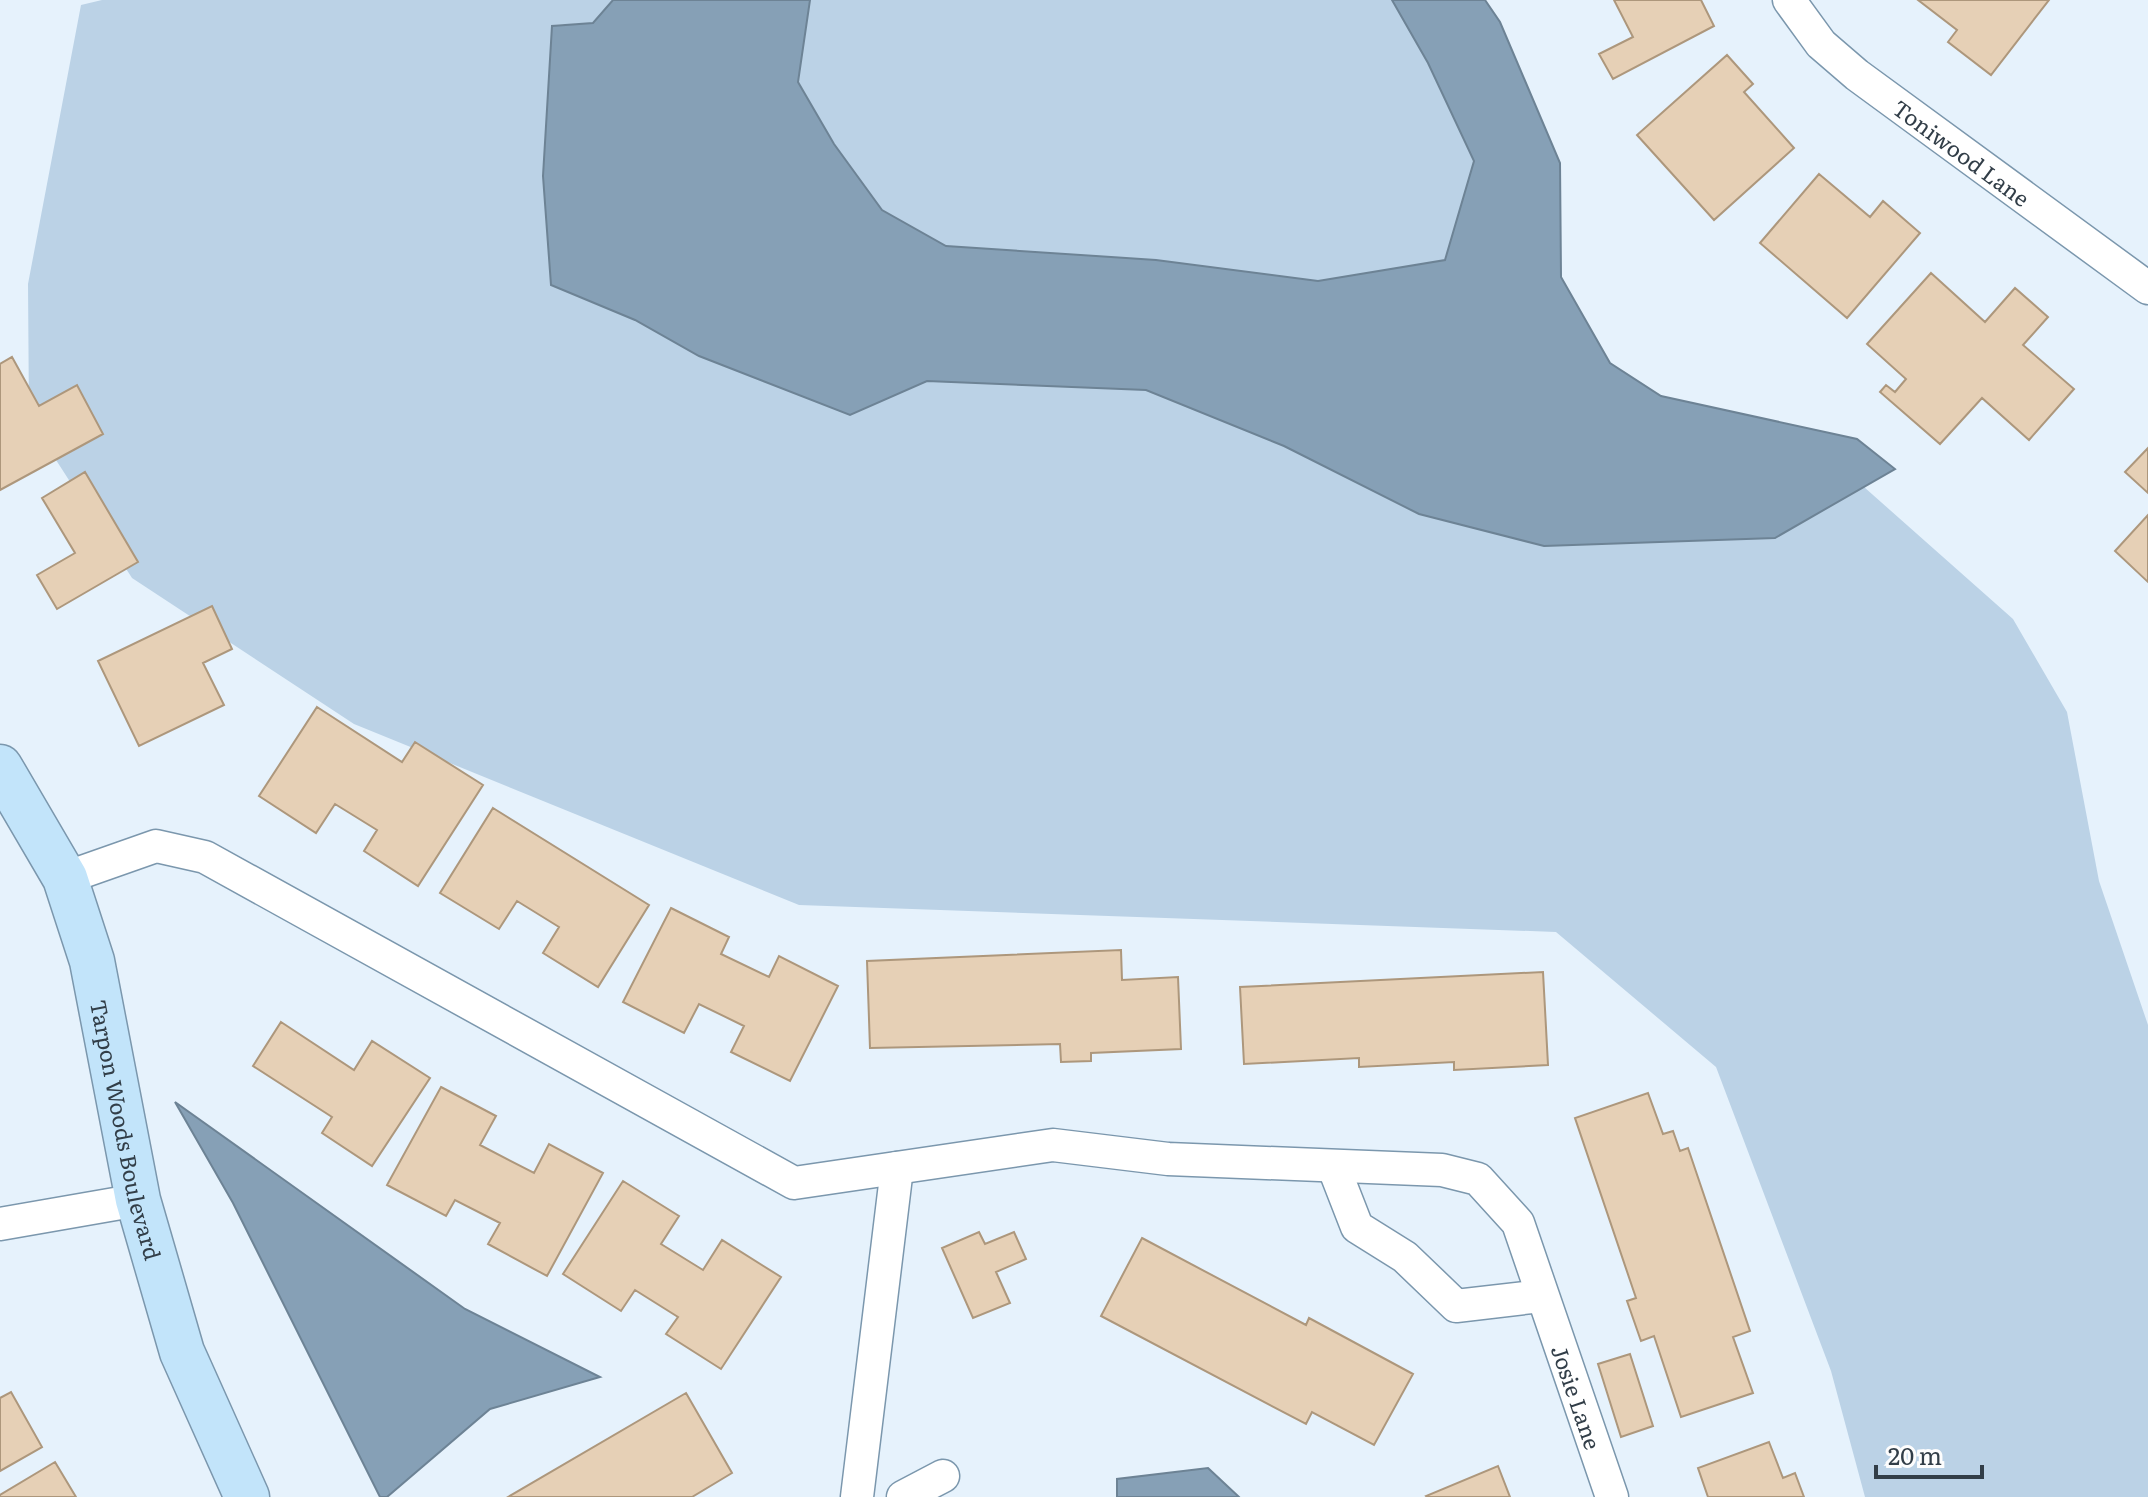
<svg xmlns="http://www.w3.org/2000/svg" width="2148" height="1497" viewBox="0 0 2148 1497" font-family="Literata,serif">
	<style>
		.green { fill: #bbd2e6 }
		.water { fill: #86a0b6; stroke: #6d8395; stroke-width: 2 }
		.building { fill: #e6d0b6; stroke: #ad977c; stroke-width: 2 }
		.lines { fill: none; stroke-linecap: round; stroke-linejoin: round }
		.street-casing { stroke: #7b97ad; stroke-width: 35 }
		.secondary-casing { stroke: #7b97ad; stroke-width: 47 }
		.street { stroke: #fff; stroke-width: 32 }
		.secondary { stroke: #c2e4fa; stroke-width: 44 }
		.labels { text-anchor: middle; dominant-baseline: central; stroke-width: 6; stroke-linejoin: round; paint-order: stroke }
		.street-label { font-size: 22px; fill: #323e48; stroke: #fdfdfd }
	</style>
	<rect width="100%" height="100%" fill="#e6f2fc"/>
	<path class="green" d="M102 0H613L593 23 553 25 635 320 699 356 850 415 927 381 1146 390 1544 546 1774 538 1864 487 2013 619 2067 712 2099 881 2148 1025V1497H1865L1831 1371 1716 1067 1556 932 799 905 354 724 132 578 29 418 28 284 81 5Z
		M810 0H1392L1428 63 1474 161 1445 261 1318 281 1156 260 946 246 882 210 834 144 798 81Z"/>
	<path class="water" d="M613 0H810L798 82 834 144 882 210 946 246 1156 260 1318 281 1445 260 1474 161 1428 63 1392 0H1485L1500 22 1560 163 1561 277 1610 363 1661 396 1857 439 1895 469 1775 538 1544 546 1419 514 1284 446 1146 390 927 381 850 415 699 356 635 320 551 285 543 176 552 26 593 23Z
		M175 1102 465 1309 600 1377 490 1409 387 1497H380L233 1203Z
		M1208 1468 1239 1497H1117V1479Z"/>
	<path class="building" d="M1614 0H1701L1714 26 1613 79 1599 54 1633 37Z
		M1918 0H2049L1991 75 1948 42 1957 30Z
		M1727 55 1753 84 1744 92 1794 148 1714 220 1637 135Z
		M1819 174 1870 217 1883 201 1920 233 1847 318 1760 243Z
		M1931 273 1985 322 2015 288 2048 317 2023 345 2074 389 2029 440 1982 398 1940 444 1880 392 1886 385 1895 392 1906 379 1867 344Z
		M12 357 39 406 77 385 103 434 0 490V364Z
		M2148 448V493L2125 472Z
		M85 472 138 562 57 609 37 575 75 553 42 498Z
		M2148 515V582L2115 551Z
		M212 606 232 649 203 663 224 705 139 746 98 661Z
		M317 707 402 762 415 742 483 785 418 886 364 851 377 830 335 804 316 833 259 796Z
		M493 808 649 905 598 987 543 953 559 927 517 901 499 929 440 893Z
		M671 908 729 937 721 954 769 977 779 956 838 986 790 1081 731 1052 744 1026 699 1004 684 1033 623 1002Z
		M1121 950 1122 980 1178 977 1181 1049 1091 1053V1061L1061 1062 1060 1044 870 1048 867 961Z
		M1543 972 1548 1065 1454 1070V1062L1359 1067V1058L1244 1064 1240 987Z
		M281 1022 354 1070 372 1041 430 1078 372 1166 322 1133 332 1117 253 1066Z
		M441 1087 496 1116 480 1145 534 1173 549 1144 603 1173 547 1276 488 1244 500 1223 455 1200 446 1216 387 1185Z
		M1648 1093 1663 1134 1673 1131 1680 1151 1688 1148 1750 1331 1733 1337 1753 1393 1681 1417 1654 1336 1641 1341 1627 1301 1636 1298 1575 1118Z
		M623 1181 679 1216 661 1244 703 1270 722 1240 781 1277 721 1369 666 1334 678 1317 635 1290 621 1311 563 1274Z
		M979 1232 985 1244 1014 1232 1026 1259 996 1272 1010 1303 973 1318 942 1248Z
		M1142 1238 1306 1325 1309 1318 1413 1374 1374 1445 1312 1412 1306 1424 1101 1316Z
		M1630 1354 1653 1426 1621 1437 1598 1364Z
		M11 1392 42 1447 0 1471V1398Z
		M686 1393 732 1473 692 1497H508Z
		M1769 1442 1783 1478 1795 1473 1804 1497H1708L1698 1468Z
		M55 1462 76 1497H0V1495Z
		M1498 1466 1510 1497H1427L1426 1496Z"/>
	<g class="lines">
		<defs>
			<g id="street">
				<path id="s1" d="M1789 0 1821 44 1857 75 2148 288"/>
				<path id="s2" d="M65 878 156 846 205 857 794 1183 1053 1145 1168 1159 1442 1170 1478 1179 1518 1223 1612 1497"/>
				<path d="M1334 1168 1357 1227 1405 1257 1456 1306 1541 1296"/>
				<path d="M0 1224 138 1200"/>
				<path d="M857 1497 897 1168"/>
				<path d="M903 1497 943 1476"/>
			</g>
			<g id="secondary">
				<path id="s3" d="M0 767 65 878 92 961 138 1200 182 1352 247 1497"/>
			</g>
		</defs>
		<use href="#street" class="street-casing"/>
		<use href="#secondary" class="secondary-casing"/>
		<use href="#street" class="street"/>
		<use href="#secondary" class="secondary"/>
	</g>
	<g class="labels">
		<g class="street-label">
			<text stroke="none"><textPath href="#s1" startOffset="232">Toniwood Lane</textPath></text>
			<text stroke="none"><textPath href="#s3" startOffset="388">Tarpon Woods Boulevard</textPath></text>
			<text stroke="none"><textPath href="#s2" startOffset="1752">Josie Lane</textPath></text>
		</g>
	</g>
	<path d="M1876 1465v12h106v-12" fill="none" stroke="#323e48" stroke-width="4"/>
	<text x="1888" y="1465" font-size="24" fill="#323e48" stroke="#fdfdfd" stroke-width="6" paint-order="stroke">20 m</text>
</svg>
